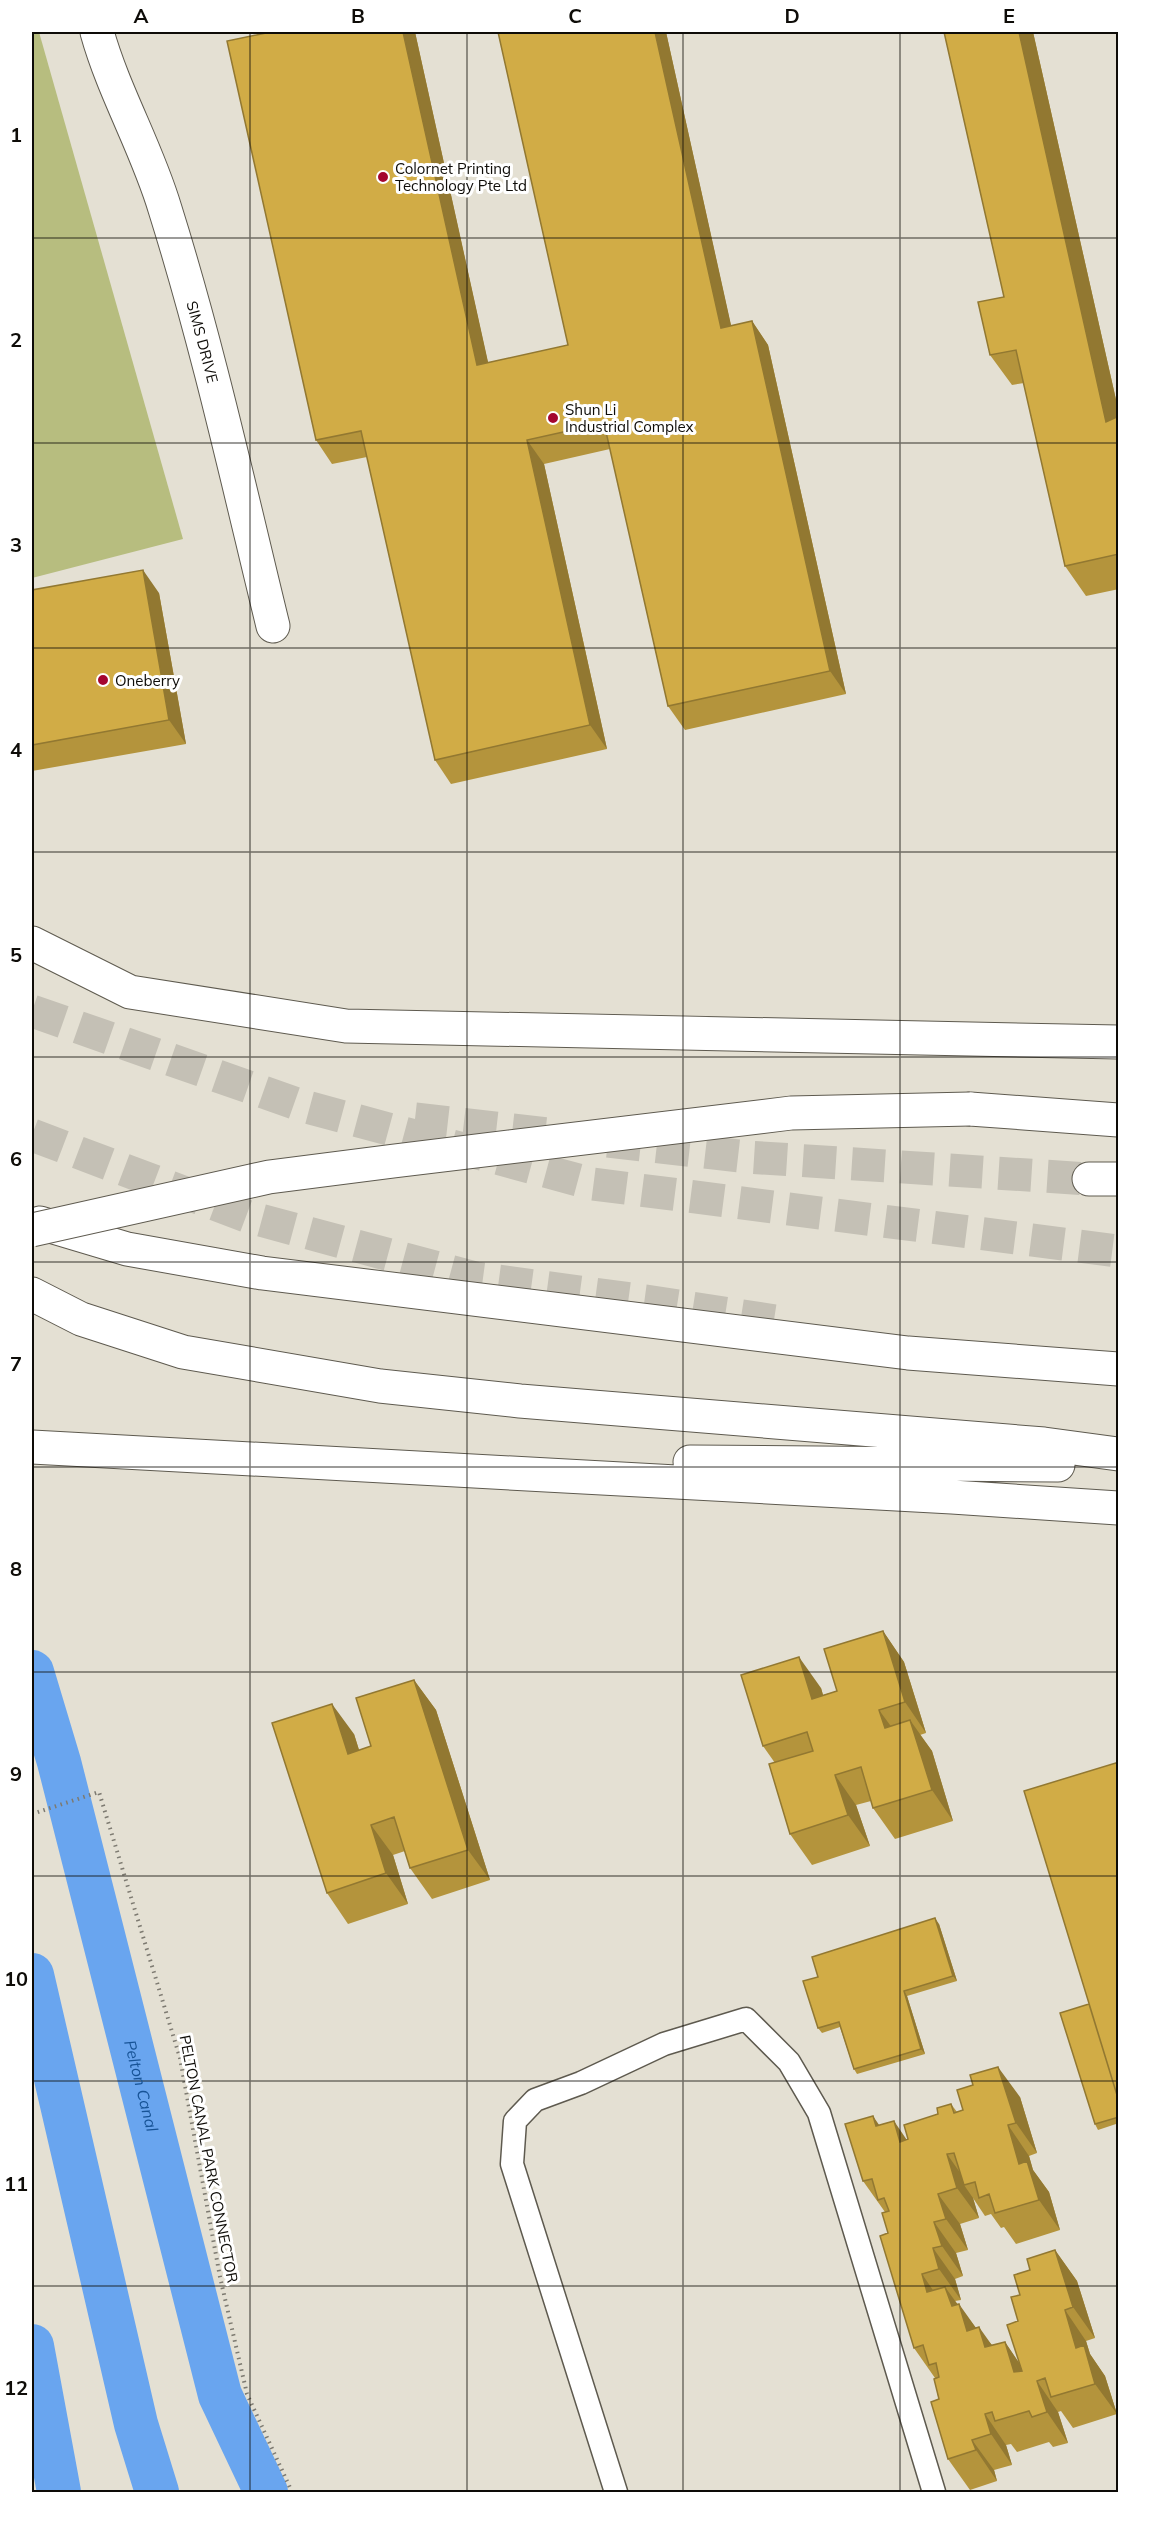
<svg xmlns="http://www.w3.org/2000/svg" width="1150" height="2524" viewBox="0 0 1150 2524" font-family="Mulish,sans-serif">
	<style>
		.green { fill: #b7bd7f }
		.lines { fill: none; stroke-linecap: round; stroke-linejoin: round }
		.canal { stroke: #69a5ef; stroke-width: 44 }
		.highway-tunnel { stroke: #c4c0b5; stroke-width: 33; stroke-dasharray: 33 16; stroke-linecap: butt }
		.lane-casing { stroke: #5e5a4f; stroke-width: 25 }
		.street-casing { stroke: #5e5a4f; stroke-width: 35 }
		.highway-casing { stroke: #5e5a4f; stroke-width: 35 }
		.path { stroke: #7d7a71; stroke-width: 4; stroke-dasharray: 1.5 4.5; stroke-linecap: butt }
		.lane { stroke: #fff; stroke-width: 22 }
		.street { stroke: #fff; stroke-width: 33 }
		.highway { stroke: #fff; stroke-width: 33 }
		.highway-bridge-casing { stroke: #5e5a4f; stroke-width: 35; stroke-linecap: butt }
		.highway-bridge { stroke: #fff; stroke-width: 33 }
		.wall { fill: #b4943c }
		.shaded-wall { fill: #927831 }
		.building { fill: #d1ac46; stroke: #927831; stroke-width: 1.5 }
		.grid { fill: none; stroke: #0e0c08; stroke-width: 1.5; stroke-opacity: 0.55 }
		.poi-dot { fill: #a4062f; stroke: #fff; stroke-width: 2 }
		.labels { text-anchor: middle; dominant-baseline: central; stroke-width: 6; stroke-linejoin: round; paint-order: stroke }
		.poi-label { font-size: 15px; fill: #0e0c08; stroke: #fff; text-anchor: start }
		.street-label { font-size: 15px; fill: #0e0c08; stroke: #fff }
		.water-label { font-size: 16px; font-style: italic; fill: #175396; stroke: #fff }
		.neatline { fill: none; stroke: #0e0c08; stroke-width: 2 }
		.grid-label { font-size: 20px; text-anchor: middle; font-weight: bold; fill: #0e0c08 }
	</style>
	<rect width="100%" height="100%" fill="#e4e0d3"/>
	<path class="green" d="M32 32H39L183 539 32 578Z"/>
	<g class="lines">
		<g class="canal">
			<path id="s1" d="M32 1672 59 1762 220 2395 266 2492"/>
			<path d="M32 1975 136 2424 157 2492"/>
			<path d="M32 2346 59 2492"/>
		</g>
		<path class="highway-tunnel" d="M32 1011 303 1106 593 1184 1118 1251
			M415 1119 557 1135
			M32 1135 249 1217 475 1278 646 1301 782 1322
			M608 1141 747 1157 1089 1179"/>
		<defs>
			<path id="lane" d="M616 2492 512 2164 515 2121 535 2100 581 2083 664 2044 746 2019 789 2062 819 2113 934 2492"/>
			<g id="street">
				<path id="s2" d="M97 32C114 93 147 148 165 209 208 346 239 487 273 626"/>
			</g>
			<path id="highway" d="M32 943 130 992 346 1026 1118 1042
				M970 1109 1118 1120
				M1089 1179H1118
				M40 1223 127 1249 262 1273 908 1353 1118 1369
				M32 1294 81 1319 183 1352 380 1386 520 1401 1044 1444 1118 1454
				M32 1447 952 1497 1118 1508
				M690 1462 1058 1465"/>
		</defs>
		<use href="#lane" class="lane-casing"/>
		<use href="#street" class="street-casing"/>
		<use href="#highway" class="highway-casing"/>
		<path class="path" d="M32 1814 99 1792 180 2058 220 2277 247 2394 292 2492"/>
		<use href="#lane" class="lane"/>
		<use href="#street" class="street"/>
		<use href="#highway" class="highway"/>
		<defs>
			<path id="highway-bridge" d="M32 1230 269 1177 394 1161 791 1113 970 1109"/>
		</defs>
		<use href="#highway-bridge" class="highway-bridge-casing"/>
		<use href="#highway-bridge" class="highway-bridge"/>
	</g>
	<path class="wall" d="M415 32 488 363 568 345 498 32H666L731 326 752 321 768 345 846 694 685 730 668 706 610 449 544 464 607 749 451 784 435 760 367 457 332 464 316 440Z
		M944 32H1033L1119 413V589L1086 596 1065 566 1024 383 1012 385 990 355 1004 297Z
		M32 590 159 593 186 744 32 771Z
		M883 1631 904 1662 926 1733 920 1735 932 1751 953 1821 895 1839 873 1808 871 1801 856 1805 870 1846 812 1865 790 1834 775 1763 763 1746 821 1688 823 1695 837 1691Z
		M414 1680 436 1710 490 1880 432 1899 410 1868 405 1851 393 1855 408 1904 348 1924 327 1893 354 1734 359 1750 371 1746Z
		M1119 1762V2123L1098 2130 1095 2124Z
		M939 1924 957 1981 907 1996 925 2054 857 2074 854 2069 840 2027 822 2033 818 2028Z
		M1020 2097 1037 2153 1029 2156 1033 2170 1049 2192 1060 2230 1016 2244 1004 2227 1001 2228 991 2214 985 2216 973 2198 979 2218 960 2224 968 2250 956 2253 963 2276 955 2279 961 2300 955 2301 976 2328 992 2345 1005 2342 1019 2363 1018 2321 1020 2295 1030 2270 1055 2250 1077 2281 1095 2338 1086 2341 1090 2354 1105 2376 1117 2414 1073 2428 1061 2411 1058 2412 1068 2443 1053 2447 1049 2442 1017 2452 1011 2444 1006 2445 1012 2465 994 2470 997 2481 970 2490 948 2459 935 2378 914 2348 888 2233 885 2212 863 2181 879 2126 907 2140 951 2104 957 2112Z"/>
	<path class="shaded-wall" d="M403 32H415L494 389 477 365Z
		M655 32H666L737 352 721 328Z
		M1019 32H1033L1119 413V439L1106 422Z
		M752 321 768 345 846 694 830 671Z
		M527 440 544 464 607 749 590 725Z
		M143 570 159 593 186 744 169 720Z
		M883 1631 904 1662 926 1733 905 1702Z
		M799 1657 821 1688 833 1730 812 1699Z
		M414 1680 436 1710 490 1880 468 1850Z
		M332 1704 354 1734 370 1785 348 1754Z
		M879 1710 901 1740 885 1728Z
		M910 1720 932 1751 953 1821 932 1790Z
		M835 1775 856 1805 870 1846 848 1815Z
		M371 1825 393 1855 408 1904 386 1873Z
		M935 1918 939 1924 957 1981 953 1976Z
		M904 1991 907 1996 925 2054 921 2049Z
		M998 2067 1020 2097 1037 2153 1016 2123Z
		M873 2116 894 2147 876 2126Z
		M894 2121 915 2152 900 2142Z
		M1008 2125 1029 2156 1033 2170 1049 2192 1060 2230 1039 2200 1019 2164Z
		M947 2154 968 2184 964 2185 973 2198 979 2218 957 2188Z
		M938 2194 960 2224 968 2250 946 2219Z
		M934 2222 956 2253 963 2276 942 2246Z
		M933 2248 955 2279 961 2300 939 2269Z
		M1055 2250 1077 2281 1095 2338 1073 2307Z
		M922 2274 943 2305 927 2292Z
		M945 2287 961 2309 959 2304 981 2335 967 2331 952 2306Z
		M1065 2310 1086 2341 1090 2354 1105 2376 1117 2414 1095 2384 1076 2348Z
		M979 2327 1001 2358 985 2347Z
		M1005 2342 1026 2373 1014 2372Z
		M1037 2381 1058 2412 1068 2443 1047 2412Z
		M985 2414 1006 2445 1012 2465 991 2434Z
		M972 2440 994 2470 997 2481 976 2450Z"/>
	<path class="building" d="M271 32H403L477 365 568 345 498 32H655L721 328 752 321 830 671 668 706 604 423 527 440 590 725 435 760 361 431 316 440 227 41Z
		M944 32H1019L1106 422 1119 416V554L1065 566 1016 350 990 355 978 302 1004 297Z
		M143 570 169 720 32 745V590Z
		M883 1631 905 1702 879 1710 885 1728 910 1720 932 1790 873 1808 861 1767 835 1775 848 1815 790 1834 769 1764 813 1751 807 1732 763 1746 741 1675 799 1657 812 1699 837 1691 824 1649Z
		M414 1680 468 1850 410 1868 394 1817 371 1825 386 1873 327 1893 272 1723 332 1704 348 1754 371 1746 356 1698Z
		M1119 1762V2094L1117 2095 1024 1791Z
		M935 1918 953 1976 904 1991 921 2049 854 2069 839 2022 818 2028 803 1981 818 1977 812 1957Z
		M1089 2004 1117 2095 1119 2097V2117L1095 2124 1060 2013Z
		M998 2067 1016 2123 1008 2125 1019 2164 1027 2161 1039 2200 995 2213 989 2194 979 2198 975 2182 964 2185 954 2153 947 2154 957 2188 938 2194 946 2219 934 2222 942 2246 933 2248 939 2269 922 2274 927 2292 945 2287 952 2306 959 2304 967 2331 979 2327 985 2347 1005 2342 1014 2372 1022 2371 1007 2325 1018 2321 1011 2297 1020 2295 1014 2275 1030 2270 1027 2259 1055 2250 1073 2307 1065 2310 1076 2348 1084 2345 1095 2384 1051 2397 1045 2378 1037 2381 1047 2412 1032 2417 1029 2411 995 2421 992 2412 985 2414 991 2434 972 2440 976 2450 948 2459 931 2402 939 2399 934 2379 939 2377 936 2363 929 2365 923 2345 914 2348 880 2236 888 2233 882 2213 889 2211 884 2198 878 2200 872 2179 863 2181 845 2124 873 2116 876 2126 894 2121 900 2142 908 2139 904 2125 938 2114 937 2108 951 2104 954 2113 963 2110 957 2090 973 2085 970 2075Z"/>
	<path class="grid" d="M250 32V2492M467 32V2492M683 32V2492M900 32V2492M32 238H1118M32 443H1118M32 648H1118M32 852H1118M32 1057H1118M32 1262H1118M32 1467H1118M32 1672H1118M32 1876H1118M32 2081H1118M32 2286H1118"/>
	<g class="poi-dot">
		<circle cx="383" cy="177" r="6"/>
		<circle cx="553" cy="418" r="6"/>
		<circle cx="103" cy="680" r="6"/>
	</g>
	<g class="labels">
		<g class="poi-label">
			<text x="395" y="168">Colornet Printing<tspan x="395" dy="17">Technology Pte Ltd</tspan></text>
			<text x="565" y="409">Shun Li<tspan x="565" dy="17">Industrial Complex</tspan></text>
			<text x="115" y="680">Oneberry</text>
		</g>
		<g class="street-label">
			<text stroke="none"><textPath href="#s2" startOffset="328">SIMS DRIVE</textPath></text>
			<text transform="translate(209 2159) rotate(79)">PELTON CANAL PARK CONNECTOR</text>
		</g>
		<g class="water-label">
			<text stroke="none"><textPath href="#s1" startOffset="428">Pelton Canal</textPath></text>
		</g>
	</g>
	<rect width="1150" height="2524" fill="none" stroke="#ffffff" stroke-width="66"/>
	<rect x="33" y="33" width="1084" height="2458" class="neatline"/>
	<g class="grid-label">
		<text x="141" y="23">A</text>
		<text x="358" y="23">B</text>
		<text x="575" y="23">C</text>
		<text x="792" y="23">D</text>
		<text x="1009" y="23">E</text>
		<text x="16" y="142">1</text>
		<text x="16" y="347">2</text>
		<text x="16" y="552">3</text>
		<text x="16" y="757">4</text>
		<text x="16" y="962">5</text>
		<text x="16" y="1166">6</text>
		<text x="16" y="1371">7</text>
		<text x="16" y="1576">8</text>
		<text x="16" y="1781">9</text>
		<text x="16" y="1986">10</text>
		<text x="16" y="2191">11</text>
		<text x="16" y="2395">12</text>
	</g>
</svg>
